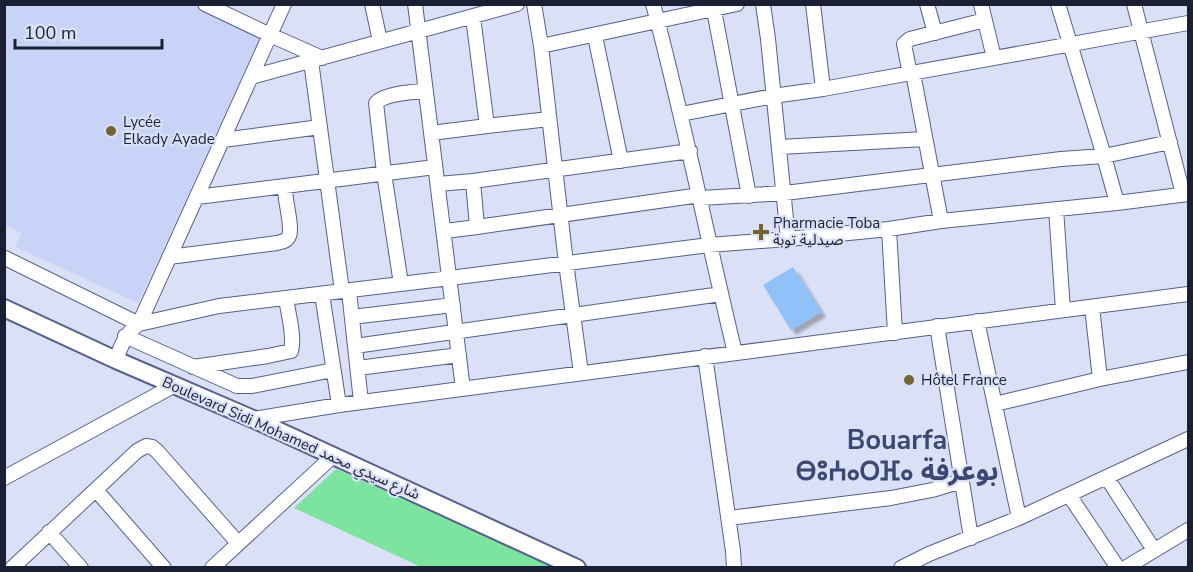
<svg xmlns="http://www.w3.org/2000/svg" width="1193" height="572" viewBox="0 0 1193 572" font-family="'Nunito Sans','Noto Sans Arabic','Noto Sans Tifinagh',sans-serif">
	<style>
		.built { fill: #c9d3f7 }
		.green { fill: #7ce49e }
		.building { fill: #90c1f9; filter: url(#shadow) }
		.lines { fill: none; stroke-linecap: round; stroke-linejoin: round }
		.minor-casing { stroke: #55608e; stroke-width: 16 }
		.major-casing { stroke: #55608e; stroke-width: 20 }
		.minor { stroke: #fff; stroke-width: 14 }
		.major { stroke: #fff; stroke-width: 16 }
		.poi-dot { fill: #736431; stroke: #dae0f6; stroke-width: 2 }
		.labels { text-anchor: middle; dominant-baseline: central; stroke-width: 4.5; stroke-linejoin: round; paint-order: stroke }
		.poi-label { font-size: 15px; fill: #1b1f33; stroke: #dae0f6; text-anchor: start }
		.street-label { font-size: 15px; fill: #1b1f33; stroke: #dae0f6 }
		.town-label { font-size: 27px; font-weight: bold; fill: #3d4773; stroke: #dae0f6 }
	</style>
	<defs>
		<filter id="shadow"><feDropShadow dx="5" dy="5" stdDeviation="1.5" flood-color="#0004"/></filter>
	</defs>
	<rect width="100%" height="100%" fill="#dae0f6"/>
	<path class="built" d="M4 5H192L261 36 138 303 16 247 21 233 5 225Z"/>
	<path class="green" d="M336 469 555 567H421L294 508Z"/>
	<path class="building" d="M793 267 821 312 791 330 763 285Z"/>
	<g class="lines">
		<defs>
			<path id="minor" d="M205 4 270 35 322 58
				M372 4 380 41
				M415 4 463 389
				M534 4 541 46 566 263 581 373
				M653 4C684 120 707 237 735 353
				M763 4 768 39 788 239
				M813 4 823 89
				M927 4 935 33
				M981 4 994 58
				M1058 4 1104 156 1117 203
				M1134 4 1183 194
				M714 10 749 196
				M473 17 487 126
				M595 36 621 161
				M541 46 737 4
				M311 61 342 291
				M913 73 941 221
				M910 74 904 44 910 39 985 20
				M251 77 517 4
				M681 114 773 96 823 89 1188 23
				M431 133 487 126 549 119
				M223 140 320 127
				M780 147 925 139
				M438 184 473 181 690 151
				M197 197 285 186
				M701 198 785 193 1061 159 1104 156 1170 142
				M1056 209 1063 310
				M477 227 700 195
				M889 229 895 333
				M445 231 477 227 473 181
				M169 257 277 243C282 242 287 241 289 236 293 227 284 198 285 186L435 167
				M4 259 5 258 139 324 219 306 450 278 709 245 788 239 889 229 941 221 1117 203 1188 194
				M401 284 384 173 376 103C385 93 413 92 426 91
				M349 291 361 402
				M322 294 339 405
				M1092 307 1100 379
				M352 317 453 305
				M977 321 1019 518
				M937 326 971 538
				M125 336 237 386H252L333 370
				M355 346 721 294
				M705 356 733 551 734 568
				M116 360C121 346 126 332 139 324L284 4
				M193 367 268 356 291 351C295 337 288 313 286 298
				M358 368 459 355
				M995 404 1100 379 1188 362
				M253 419 339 405 1188 294
				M4 478 175 385
				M1107 478 1154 550
				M96 490 164 568
				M1069 495 1118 568
				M729 518 891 498 932 490 962 481
				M49 532 81 568
				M12 568 137 451 146 446 152 447 157 451 238 543
				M212 568 333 456
				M901 568 929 554 1019 518 1188 439
				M1125 568 1188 530"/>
			<path id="major" d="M4 308 116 360 253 419 577 568"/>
		</defs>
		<use href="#minor" class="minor-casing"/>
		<use href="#major" class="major-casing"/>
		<use href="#minor" class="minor"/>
		<use href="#major" class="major"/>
	</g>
	<g class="poi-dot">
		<circle cx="111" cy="131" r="6"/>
		<path d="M758 223h6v6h6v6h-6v6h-6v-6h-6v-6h6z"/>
		<circle cx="909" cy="380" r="6"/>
	</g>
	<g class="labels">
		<g class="poi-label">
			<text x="123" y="122">Lycée<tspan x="123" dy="17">Elkady Ayade</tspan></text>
			<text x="773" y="223">Pharmacie Toba<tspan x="773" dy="17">صيدلية توبة</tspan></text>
			<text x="921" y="380">Hôtel France</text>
		</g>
		<g class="street-label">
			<text transform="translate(291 438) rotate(24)">Boulevard Sidi Mohamed شارع سيدي محمد</text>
		</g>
		<g class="town-label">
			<text x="897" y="440">Bouarfa<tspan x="897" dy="31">ⴱⵓⵄⴰⵔⴼⴰ بوعرفة</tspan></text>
		</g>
	</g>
	<rect width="1193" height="572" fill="none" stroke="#1b1f33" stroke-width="12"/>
	<path d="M15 39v9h147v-9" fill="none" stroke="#1b1f33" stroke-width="3"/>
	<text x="24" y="39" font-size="18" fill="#1b1f33" stroke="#dae0f6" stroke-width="4.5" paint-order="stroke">100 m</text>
</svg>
